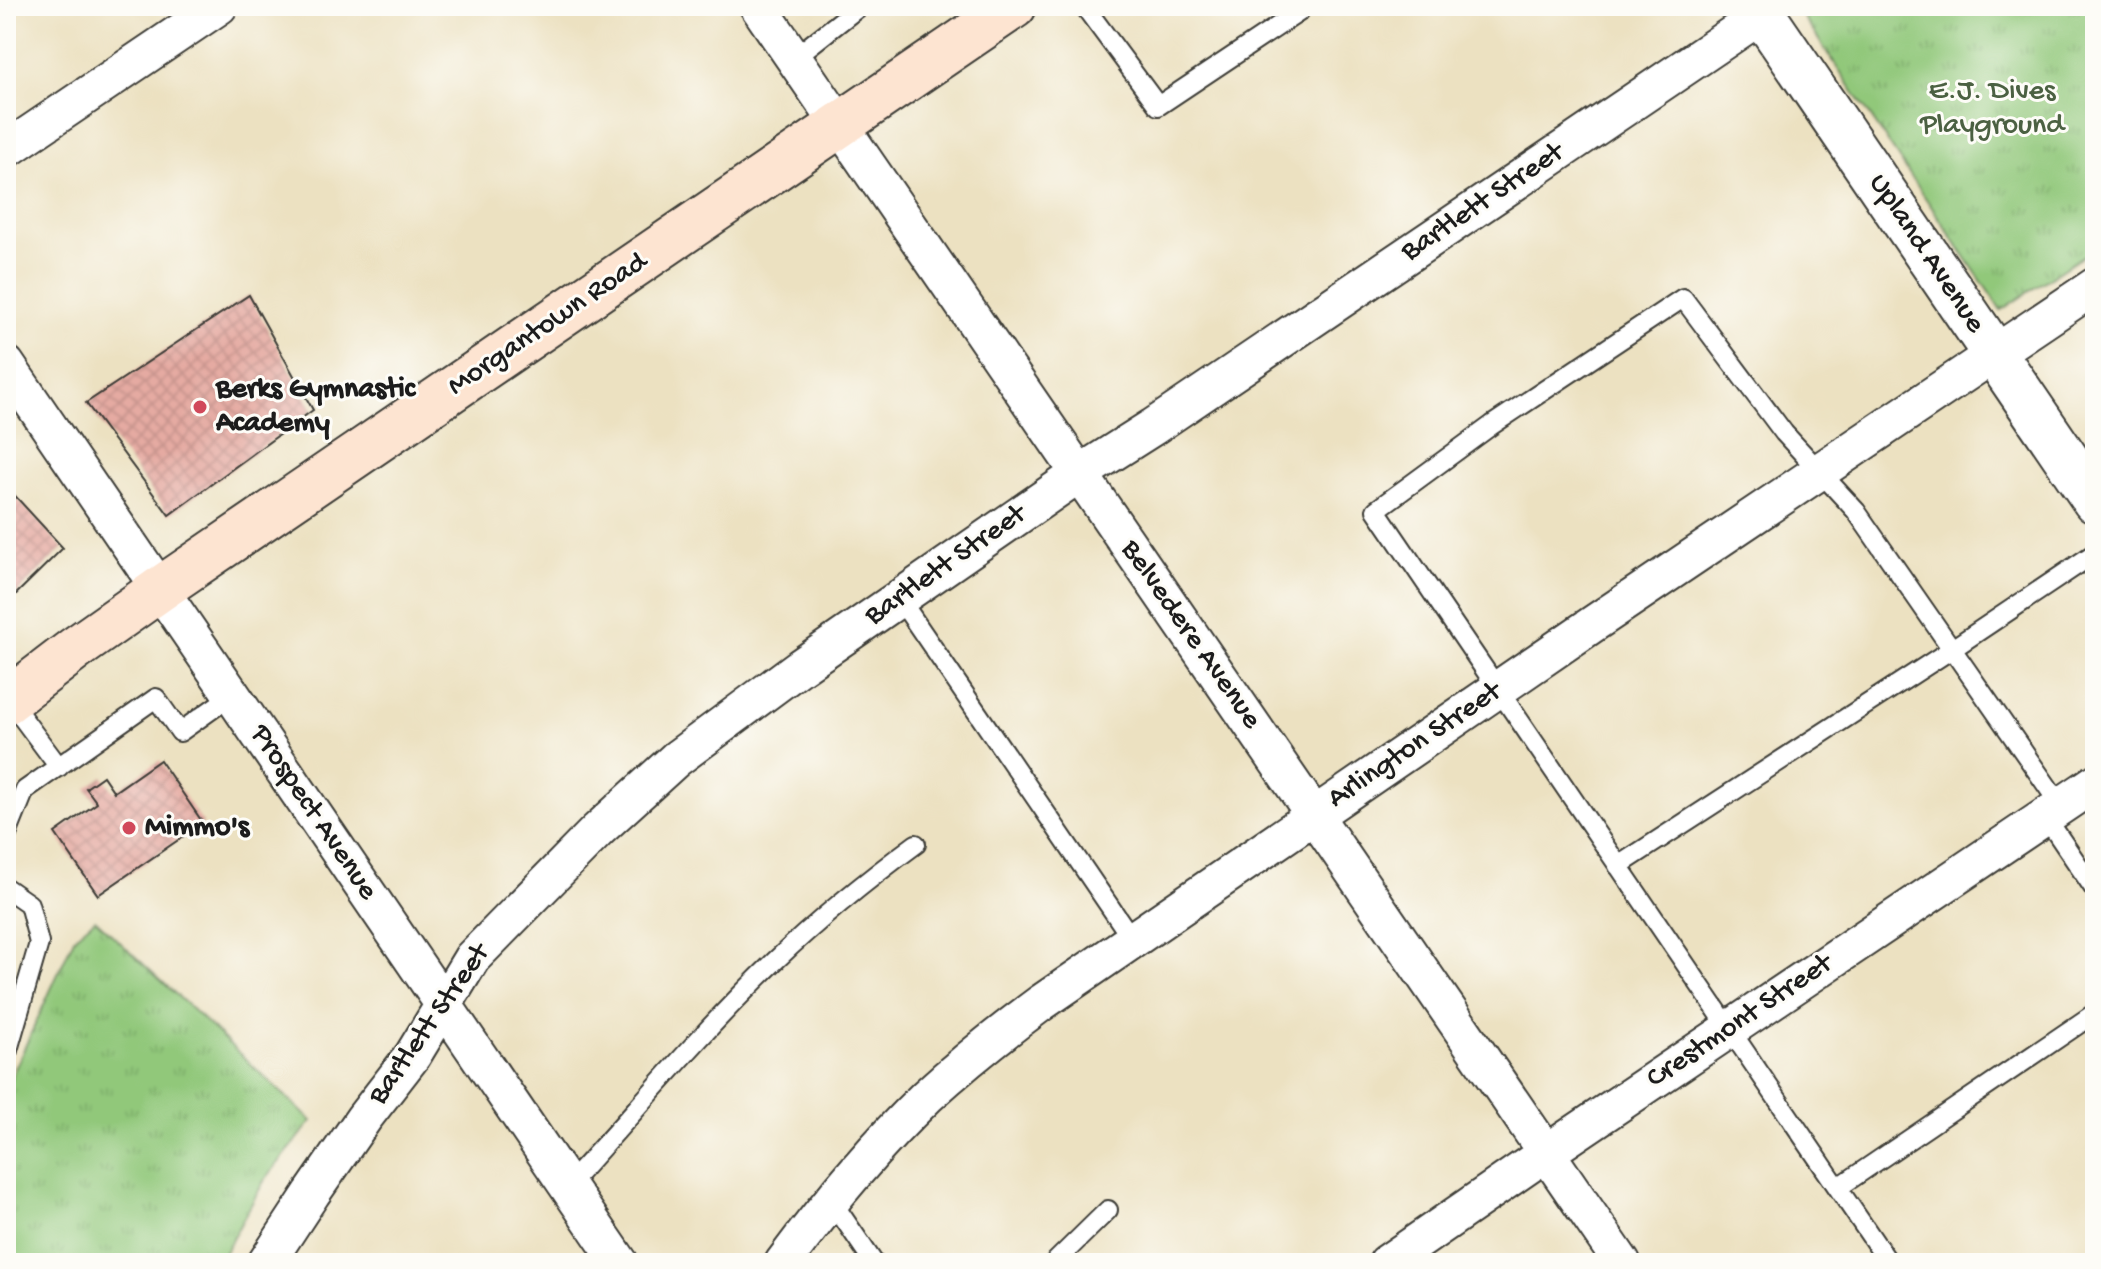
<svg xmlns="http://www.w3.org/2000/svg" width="2101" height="1269" viewBox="0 0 2101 1269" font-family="'Gochi Hand',sans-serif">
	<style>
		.grass { fill: url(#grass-tufts); stroke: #56724b; stroke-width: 2 }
		.building { fill: url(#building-cross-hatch) }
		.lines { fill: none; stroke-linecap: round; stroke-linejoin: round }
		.service-casing { stroke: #3b3a35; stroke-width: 22 }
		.minor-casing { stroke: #3b3a35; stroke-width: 40 }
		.tertiary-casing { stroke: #3b3a35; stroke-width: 48 }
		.secondary-casing { stroke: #3b3a35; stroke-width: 48 }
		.service { stroke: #fff; stroke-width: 18 }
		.minor { stroke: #fff; stroke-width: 36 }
		.tertiary { stroke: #fff; stroke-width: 44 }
		.secondary { stroke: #fde4d1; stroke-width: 44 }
		.poi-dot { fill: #d1495b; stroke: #fdfcf7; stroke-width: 3 }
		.labels { text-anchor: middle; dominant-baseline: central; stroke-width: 6; stroke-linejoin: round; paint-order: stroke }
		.park-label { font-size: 30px; fill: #4b6142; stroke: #fdfcf7 }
		.street-label { font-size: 30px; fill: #1c1c1c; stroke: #fdfcf7 }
		.poi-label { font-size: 30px; font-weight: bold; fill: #1c1c1c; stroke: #fdfcf7; text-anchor: start }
	</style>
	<defs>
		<pattern id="grass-tufts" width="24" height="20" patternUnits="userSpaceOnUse" patternTransform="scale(2)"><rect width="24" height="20" fill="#91c87a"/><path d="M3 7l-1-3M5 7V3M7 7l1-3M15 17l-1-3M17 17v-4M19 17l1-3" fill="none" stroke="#7cab69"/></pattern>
		<pattern id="building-cross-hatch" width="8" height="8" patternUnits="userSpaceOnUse" patternTransform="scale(2)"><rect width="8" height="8" fill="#e5aaa2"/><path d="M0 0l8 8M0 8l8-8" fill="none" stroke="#c4928b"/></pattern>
	</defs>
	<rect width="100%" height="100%" fill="#fdfcf7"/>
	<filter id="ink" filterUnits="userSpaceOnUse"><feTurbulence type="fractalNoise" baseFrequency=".0125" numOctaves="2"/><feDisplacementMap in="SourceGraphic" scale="16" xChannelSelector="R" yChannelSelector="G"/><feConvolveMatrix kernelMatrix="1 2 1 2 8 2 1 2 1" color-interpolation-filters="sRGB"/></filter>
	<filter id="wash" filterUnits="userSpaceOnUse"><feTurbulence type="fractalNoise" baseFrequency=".006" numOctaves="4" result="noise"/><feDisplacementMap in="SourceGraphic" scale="32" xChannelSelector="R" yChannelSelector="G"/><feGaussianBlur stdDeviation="1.8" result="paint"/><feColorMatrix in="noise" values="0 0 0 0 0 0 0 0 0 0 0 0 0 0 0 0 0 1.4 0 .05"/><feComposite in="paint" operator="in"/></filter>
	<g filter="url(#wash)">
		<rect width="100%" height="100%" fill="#ece1c1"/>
		<path class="grass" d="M1796 6H2095V248L2001 310Z
			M95 919 312 1121 264 1181 219 1263H6V1081L9 1082 75 936Z"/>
		<g id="blocks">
			<path class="building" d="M249 295 313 410 169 515 86 403Z
				M6 486 63 548 6 604Z
				M160 760 203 823 98 895 55 833 97 803 86 788 103 776 114 792Z"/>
		</g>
	</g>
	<g filter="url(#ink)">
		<use href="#blocks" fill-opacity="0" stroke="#3b3a35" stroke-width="2"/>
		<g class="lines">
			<defs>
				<path id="service" d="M1084 6 1158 106 1299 12 1295 6
					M794 58 860 6
					M899 598 1132 939
					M9 700 59 767
					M2045 816 2095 890
					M6 837 25 790 156 698 180 732 232 695
					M1618 866 1952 649 2095 553
					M6 888 29 904 39 943 6 1057
					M567 1186C636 1111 702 1031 775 961 819 919 867 880 916 844
					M1839 1187 2095 1013
					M831 1200 874 1263
					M1054 1263 1108 1210
					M1889 1263 1376 510 1492 425 1683 298 1784 433 1856 511 2061 806"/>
				<path id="minor" d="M758 6 1622 1263
					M6 150 219 6
					M6 364 620 1263
					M266 1263 312 1193 364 1118 413 1055 472 958 598 830 676 759 800 667 1079 474 1153 427 1763 14
					M783 1263C827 1204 874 1147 927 1096 963 1063 1002 1032 1041 1003L1593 624 2095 286
					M1387 1263 1546 1153 2095 783"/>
				<path id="tertiary" d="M1757 6 2095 501"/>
				<path id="secondary" d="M6 702 75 649 160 589 1014 6"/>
			</defs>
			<use href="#service" class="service-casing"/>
			<use href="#minor" class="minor-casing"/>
			<use href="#tertiary" class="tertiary-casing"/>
			<use href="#secondary" class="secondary-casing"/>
			<use href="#service" class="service"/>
			<use href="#minor" class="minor"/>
			<use href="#tertiary" class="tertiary"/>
			<use href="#secondary" class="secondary"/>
		</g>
	</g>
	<g class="poi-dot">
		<circle cx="200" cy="407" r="8"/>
		<circle cx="129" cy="828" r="8"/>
	</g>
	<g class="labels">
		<g class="park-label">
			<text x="1992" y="92">E.J. Dives<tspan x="1992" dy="34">Playground</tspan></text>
		</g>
		<g class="street-label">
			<text transform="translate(1483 203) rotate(-34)">Bartlett Street</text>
			<text transform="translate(1926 254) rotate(56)">Upland Avenue</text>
			<text transform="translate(548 325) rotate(-34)">Morgantown Road</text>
			<text transform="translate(946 566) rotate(-35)">Bartlett Street</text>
			<text transform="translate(1190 635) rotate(55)">Belvedere Avenue</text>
			<text transform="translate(1415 746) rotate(-34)">Arlington Street</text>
			<text transform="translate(313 813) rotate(56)">Prospect Avenue</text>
			<text transform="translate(1740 1022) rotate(-34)">Crestmont Street</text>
			<text transform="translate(430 1025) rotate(-55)">Bartlett Street</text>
		</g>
		<g class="poi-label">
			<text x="216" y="390">Berks Gymnastic<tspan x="216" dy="34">Academy</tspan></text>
			<text x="145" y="828">Mimmo's</text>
		</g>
	</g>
	<rect width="2101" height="1269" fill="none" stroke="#fdfcf7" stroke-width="32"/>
</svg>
